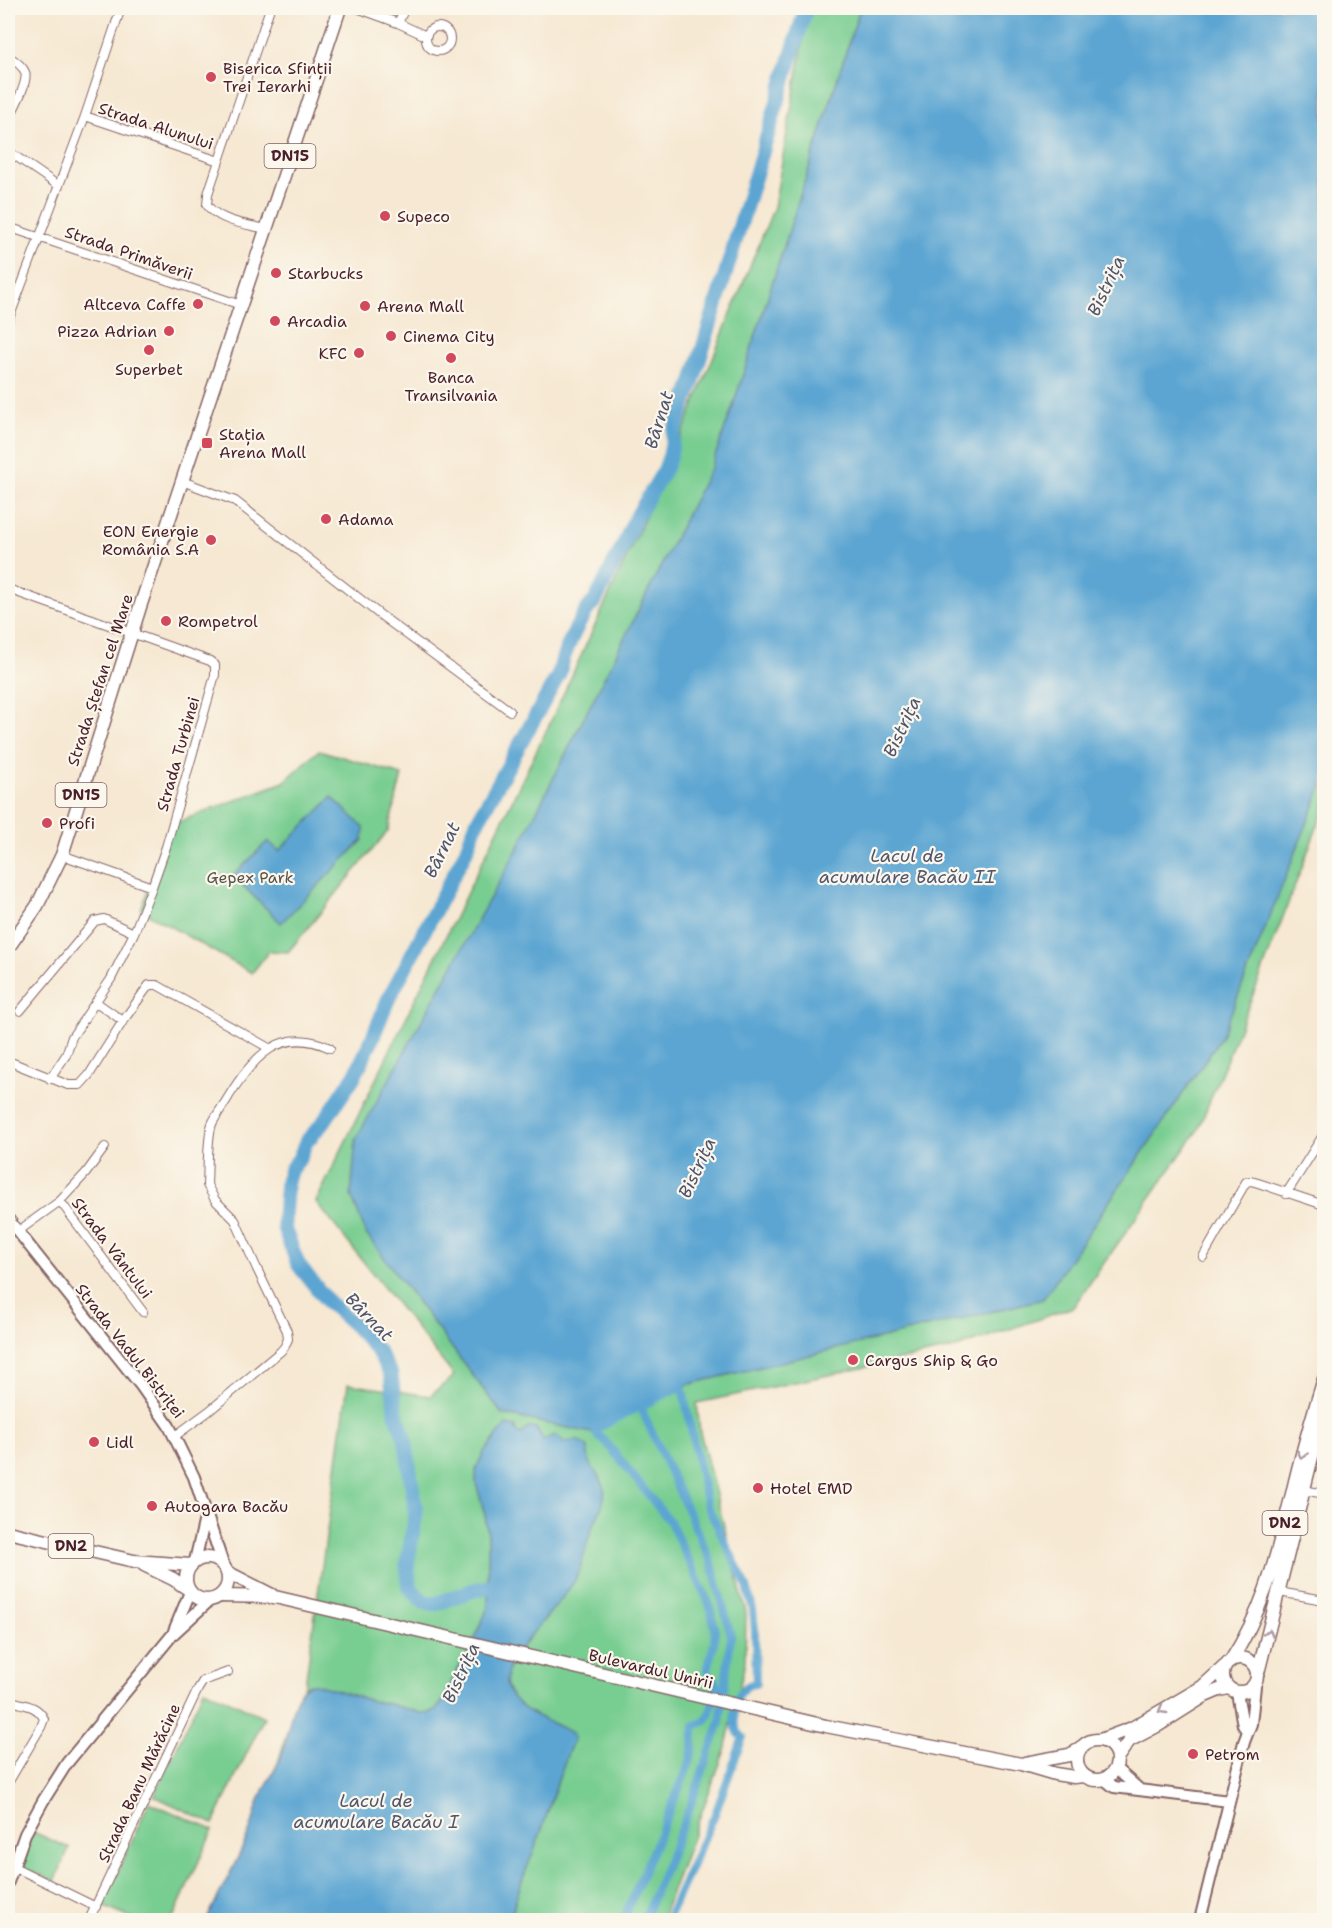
<svg xmlns="http://www.w3.org/2000/svg" width="1332" height="1928" viewBox="0 0 1332 1928" font-family="'Shantell Sans',sans-serif">
	<style>
		.green { fill: #78cd91; stroke: #61765e; stroke-width: 1.5 }
		.water { fill: #5ba5d2; stroke: #52627e; stroke-width: 1.5 }
		.lines { fill: none; stroke-linecap: round; stroke-linejoin: round }
		.canal { stroke: #5ba5d2; stroke-width: 8 }
		.river { stroke: #5ba5d2; stroke-width: 15 }
		.street-casing { stroke: #866565; stroke-width: 10 }
		.secondary-casing { stroke: #866565; stroke-width: 14 }
		.primary-casing { stroke: #866565; stroke-width: 15 }
		.street { stroke: #fff; stroke-width: 8 }
		.secondary { stroke: #fff; stroke-width: 10 }
		.primary { stroke: #fff; stroke-width: 12 }
		.oneway { stroke: #ae9aa0 }
		.poi-dot { fill: #d1495b; stroke: #fbf7ec; stroke-width: 2 }
		.labels { text-anchor: middle; dominant-baseline: central; stroke-width: 4.5; stroke-linejoin: round; paint-order: stroke }
		.shield { fill: #fbf7ec; stroke: #7f6065; stroke-width: 1.5 }
		.shield-label { font-size: 15px; font-weight: bold; fill: #4a1f2b }
		.poi-label { font-size: 16px; fill: #4a1f2b; stroke: #fbf7ec; text-anchor: start }
		.street-label { font-size: 16px; fill: #4a1f2b; stroke: #fbf7ec }
		.park-label { font-size: 16px; fill: #58534a; stroke: #fbf7ec }
		.water-label { font-size: 18px; font-style: italic; fill: #51556e; stroke: #fbf7ec }
	</style>
	<rect width="100%" height="100%" fill="#fbf7ec"/>
	<filter id="ink" filterUnits="userSpaceOnUse"><feTurbulence type="fractalNoise" baseFrequency=".0167" numOctaves="2"/><feDisplacementMap in="SourceGraphic" scale="12" xChannelSelector="R" yChannelSelector="G"/><feConvolveMatrix kernelMatrix="1 2 1 2 8 2 1 2 1" color-interpolation-filters="sRGB"/></filter>
	<filter id="wash" filterUnits="userSpaceOnUse"><feTurbulence type="fractalNoise" baseFrequency=".008" numOctaves="4" result="noise"/><feDisplacementMap in="SourceGraphic" scale="24" xChannelSelector="R" yChannelSelector="G"/><feGaussianBlur stdDeviation="1.35" result="paint"/><feColorMatrix in="noise" values="0 0 0 0 0 0 0 0 0 0 0 0 0 0 0 0 0 1.4 0 .05"/><feComposite in="paint" operator="in"/></filter>
	<g filter="url(#wash)">
		<rect width="100%" height="100%" fill="#f6e8d2"/>
		<path class="green" d="M809 8H1324V809L1259 980 1198 1130 1073 1307 956 1348 697 1403 700 1432 746 1612 745 1663 725 1750 661 1920H207L249 1835 260 1799 278 1763 294 1708 300 1692 305 1685 348 1384 430 1396 454 1376 316 1202 549 725 672 459 774 207Z
			M319 750 402 775 388 831 288 952 269 951 252 973 141 910 172 824 284 782Z
			M204 1689 264 1717 213 1824 154 1796Z
			M149 1802 213 1830 172 1920H135L103 1906Z
			M33 1832 69 1848 55 1881C17 1865 15 1871 33 1832Z"/>
		<path class="water" d="M860 8H1324V781L1222 1036 1043 1299 682 1386 599 1426 596 1434 502 1414 366 1234 351 1195 356 1139 519 846 711 467 732 409Z
			M332 797 364 828 363 840 281 923 233 876 268 841 279 851Z
			M506 1425 516 1427V1431L521 1434 528 1428H536L544 1440C552 1435 558 1433 564 1443 574 1439 580 1439 588 1448 585 1472 611 1476 603 1502 601 1511 596 1519 592 1528 586 1543 584 1561 577 1576 565 1604 498 1659 507 1686 516 1714 551 1720 572 1733L574 1739C560 1770 552 1800 541 1832 530 1862 517 1888 511 1920H207C219 1892 236 1866 247 1837 253 1825 255 1811 260 1798 268 1781 279 1766 284 1748 288 1731 294 1679 316 1684L372 1701 389 1704 421 1713H430L436 1710 443 1701 457 1670 468 1655 488 1607V1536L485 1515 476 1483V1469L484 1452Z"/>
		<g class="lines">
			<path class="canal" d="M639 1404 712 1564 731 1636 720 1722 691 1804 644 1920
				M623 1920 689 1765 693 1748 694 1726 705 1721 709 1716 717 1687 715 1679 707 1671 714 1643 715 1629 709 1603 670 1522 618 1457 604 1440 596 1434 600 1427 682 1386 707 1505 747 1587 753 1610 755 1631 756 1683C750 1684 744 1687 740 1693 733 1703 731 1731 743 1737L715 1814 667 1920"/>
			<path class="river" d="M508 1583 474 1590 435 1604 424 1602 410 1588 407 1565 416 1513 405 1438 396 1414 391 1375 377 1350 355 1326 327 1301 298 1264 284 1228V1216L287 1181 291 1169 299 1159 306 1142 323 1123 355 1075 370 1044 387 1002 465 853 477 822 559 674C562 656 581 613 595 601L622 548 634 521 665 469 670 455 674 432 692 384 806 8"/>
		</g>
	</g>
	<g filter="url(#ink)">
		<g class="lines">
			<defs>
				<path id="street" d="M357 8 398 23 405 8
					M398 23 426 36
					M426 39a12 12 0 1 1 24 0a12 12 0 1 1-24 0Z
					M8 56C14 60 22 65 25 72 29 83 12 111 8 121
					M85 116 219 161
					M8 151 59 186
					M8 227 241 305
					M266 229C246 224 220 222 207 205L208 194 270 8
					M8 321 85 116 121 8
					M182 481 235 501 379 614 510 711
					M8 589 210 661 215 665V675L166 847 152 887 134 933 111 979 72 1037 66 1055 50 1079
					M62 855 152 887
					M96 1002 123 1021
					M20 1011 95 921 104 919 134 933
					M8 1061 68 1085H80L89 1075 123 1021 149 985H157L269 1048
					M1286 1194 1324 1134
					M60 1201 86 1173 105 1147
					M17 1232 60 1201 143 1312
					M1203 1257 1246 1182 1251 1181 1258 1183 1324 1205
					M175 1436 209 1411 281 1351 285 1346 288 1339 287 1331 257 1269 235 1220 215 1200 207 1185C208 1169 207 1138 212 1124 216 1115 224 1105 229 1096 253 1057 281 1025 330 1048
					M1304 1490 1324 1494
					M1279 1592 1324 1600
					M8 1700C22 1705 37 1704 44 1719L41 1727 8 1783
					M8 1864 96 1907
					M89 1920 198 1689 203 1681 228 1672"/>
				<path id="secondary" d="M8 1219 141 1386 169 1426 194 1477 224 1567
					M195 1561 206 1514
					M174 1631 190 1592
					M1237 1693 1243 1725 1248 1732
					M1115 1768 1140 1790
					M1104 1779 1114 1787 1229 1801
					M8 1882 25 1834 43 1801 67 1763 173 1634 209 1601
					M1200 1920 1244 1742 1251 1724 1255 1686"/>
				<path id="primary" d="M8 948 37 906 62 855 140 607 340 8
					M8 1532 134 1561 191 1565
					M186 1579a21 21 0 1 1 42 0a21 21 0 1 1-42 0Z
					M144 1565 173 1579 188 1589
					M227 1572 272 1595
					M221 1596 275 1597 826 1726 1021 1764 1055 1774 1074 1777 1084 1776
					M1223 1675a17 17 0 1 1 34 0a17 17 0 1 1-34 0Z
					M1230 1662C1266 1606 1276 1557 1292 1494 1301 1455 1312 1417 1324 1379
					M1258 1673 1324 1409
					M1077 1760a20 20 0 1 1 40 0a20 20 0 1 1-40 0Z
					M1100 1740 1132 1728 1202 1687 1225 1666
					M1117 1758 1129 1741 1159 1725 1205 1696 1219 1690 1229 1688
					M1025 1763 1069 1755 1080 1749"/>
			</defs>
			<use href="#street" class="street-casing"/>
			<use href="#secondary" class="secondary-casing"/>
			<use href="#primary" class="primary-casing"/>
			<use href="#street" class="street"/>
			<use href="#secondary" class="secondary"/>
			<use href="#primary" class="primary"/>
		</g>
		<defs><path id="oneway-chevron" d="M-2-3.5L2.5 0L-2 3.5" fill="none" stroke-width="1.6" stroke-linecap="round" stroke-linejoin="round" transform="scale(1.5)"/></defs>
		<g class="oneway">
			<use href="#oneway-chevron" transform="translate(1302 1455) rotate(105)"/>
			<use href="#oneway-chevron" transform="translate(1269 1633) rotate(-75)"/>
			<use href="#oneway-chevron" transform="translate(1162 1710) rotate(150)"/>
		</g>
	</g>
	<g class="poi-dot">
		<circle cx="211" cy="77" r="6"/>
		<circle cx="385" cy="216" r="6"/>
		<circle cx="276" cy="273" r="6"/>
		<circle cx="198" cy="304" r="6"/>
		<circle cx="365" cy="306" r="6"/>
		<circle cx="275" cy="321" r="6"/>
		<circle cx="169" cy="331" r="6"/>
		<circle cx="391" cy="336" r="6"/>
		<circle cx="149" cy="350" r="6"/>
		<circle cx="359" cy="353" r="6"/>
		<circle cx="451" cy="358" r="6"/>
		<rect x="201" y="437" width="12" height="12" rx="3"/>
		<circle cx="326" cy="519" r="6"/>
		<circle cx="211" cy="540" r="6"/>
		<circle cx="166" cy="621" r="6"/>
		<circle cx="47" cy="823" r="6"/>
		<circle cx="853" cy="1360" r="6"/>
		<circle cx="94" cy="1442" r="6"/>
		<circle cx="758" cy="1488" r="6"/>
		<circle cx="152" cy="1506" r="6"/>
		<circle cx="1193" cy="1754" r="6"/>
	</g>
	<g class="labels">
		<g class="shield">
			<rect x="264.5" y="144" width="51" height="24" rx="4.5"/>
			<rect x="55.5" y="783" width="51" height="24" rx="4.5"/>
			<rect x="1262.5" y="1511" width="45" height="24" rx="4.5"/>
			<rect x="48.5" y="1534" width="45" height="24" rx="4.5"/>
		</g>
		<g class="shield-label">
			<text x="290" y="156">DN15</text>
			<text x="81" y="795">DN15</text>
			<text x="1285" y="1523">DN2</text>
			<text x="71" y="1546">DN2</text>
		</g>
		<g class="poi-label">
			<text x="223" y="68">Biserica Sfinții<tspan x="223" dy="18">Trei Ierarhi</tspan></text>
			<text x="397" y="216">Supeco</text>
			<text x="288" y="273">Starbucks</text>
			<text x="186" y="304" text-anchor="end">Altceva Caffe</text>
			<text x="377" y="306">Arena Mall</text>
			<text x="287" y="321">Arcadia</text>
			<text x="157" y="331" text-anchor="end">Pizza Adrian</text>
			<text x="403" y="336">Cinema City</text>
			<text x="347" y="353" text-anchor="end">KFC</text>
			<text x="149" y="369" text-anchor="middle">Superbet</text>
			<text x="451" y="377" text-anchor="middle">Banca<tspan x="451" dy="18">Transilvania</tspan></text>
			<text x="219" y="434">Stația<tspan x="219" dy="18">Arena Mall</tspan></text>
			<text x="338" y="519">Adama</text>
			<text x="199" y="531" text-anchor="end">EON Energie<tspan x="199" dy="18">România S.A</tspan></text>
			<text x="178" y="621">Rompetrol</text>
			<text x="59" y="823">Profi</text>
			<text x="865" y="1360">Cargus Ship &amp; Go</text>
			<text x="106" y="1442">Lidl</text>
			<text x="770" y="1488">Hotel EMD</text>
			<text x="164" y="1506">Autogara Bacău</text>
			<text x="1205" y="1754">Petrom</text>
		</g>
		<g class="street-label">
			<text transform="translate(156 126) rotate(18)">Strada Alunului</text>
			<text transform="translate(129 253) rotate(19)">Strada Primăverii</text>
			<text transform="translate(100 680) rotate(-72)">Strada Ștefan cel Mare</text>
			<text transform="translate(178 754) rotate(-74)">Strada Turbinei</text>
			<text transform="translate(112 1248) rotate(53)">Strada Vântului</text>
			<text transform="translate(130 1351) rotate(52)">Strada Vadul Bistriței</text>
			<text transform="translate(651 1669) rotate(13)">Bulevardul Unirii</text>
			<text transform="translate(139 1783) rotate(-65)">Strada Banu Mărăcine</text>
		</g>
		<g class="park-label">
			<text x="250" y="877">Gepex Park</text>
		</g>
		<g class="water-label">
			<text transform="translate(1106 286) rotate(-65)">Bistrița</text>
			<text transform="translate(659 420) rotate(-73)">Bârnat</text>
			<text transform="translate(902 727) rotate(-65)">Bistrița</text>
			<text transform="translate(442 850) rotate(-64)">Bârnat</text>
			<text x="907" y="856">Lacul de<tspan x="907" dy="21">acumulare Bacău II</tspan></text>
			<text transform="translate(697 1168) rotate(-65)">Bistrița</text>
			<text transform="translate(369 1317) rotate(46)">Bârnat</text>
			<text transform="translate(461 1673) rotate(-65)">Bistrița</text>
			<text x="376" y="1801">Lacul de<tspan x="376" dy="21">acumulare Bacău I</tspan></text>
		</g>
	</g>
	<rect width="1332" height="1928" fill="none" stroke="#fbf7ec" stroke-width="30"/>
</svg>
